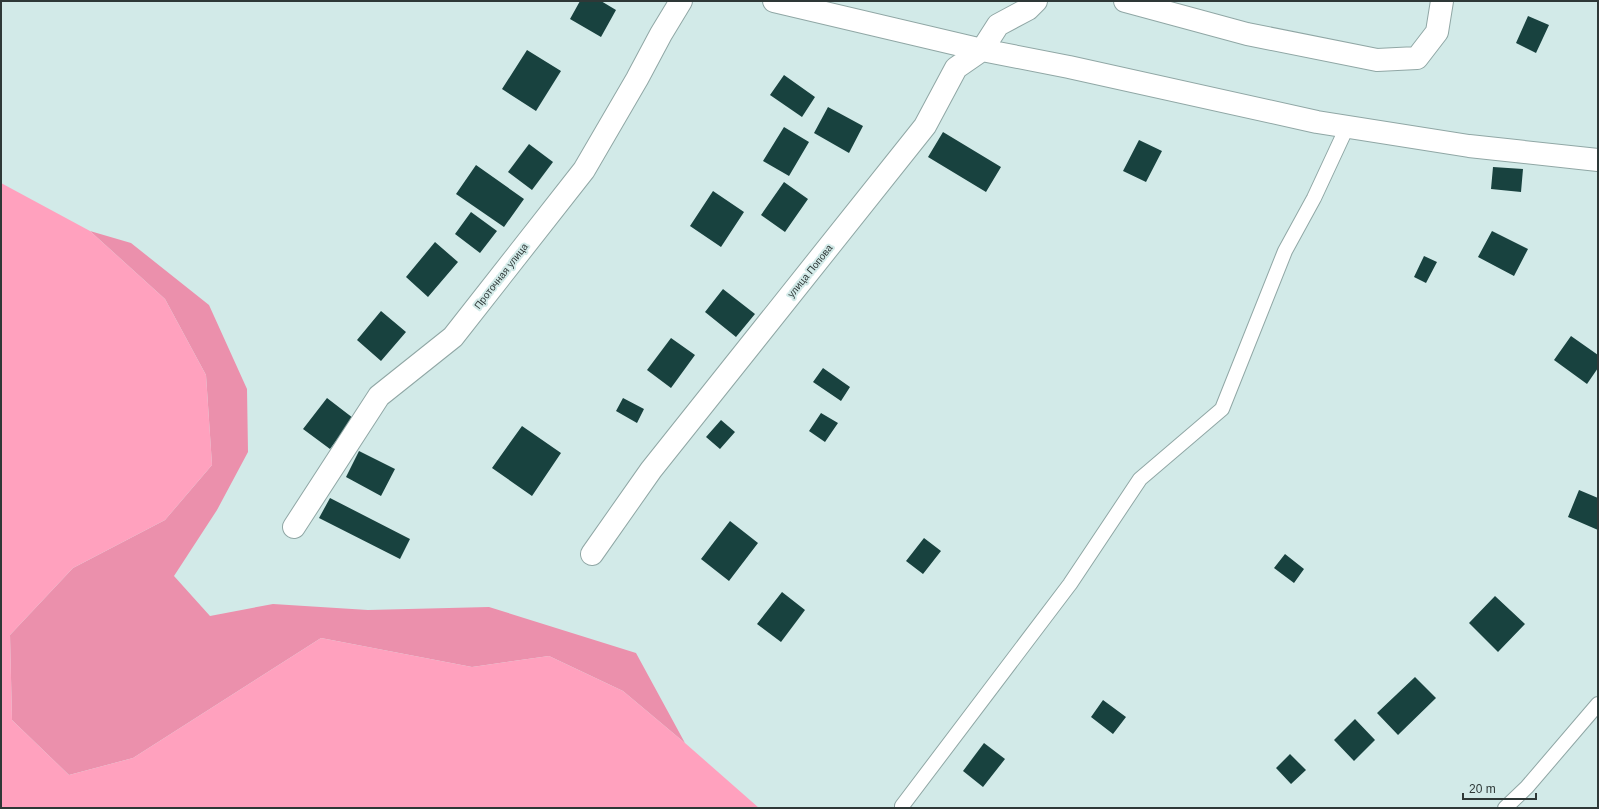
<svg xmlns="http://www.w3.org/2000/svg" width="1599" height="809" viewBox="0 0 1599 809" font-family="Arial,sans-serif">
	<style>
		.forest { fill: #eb90ac }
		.water { fill: #ffa1be }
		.building { fill: #18423f }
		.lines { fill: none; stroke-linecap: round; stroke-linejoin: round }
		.service-casing { stroke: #90a7a5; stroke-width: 16 }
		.minor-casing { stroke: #90a7a5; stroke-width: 24 }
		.service { stroke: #fff; stroke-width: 14 }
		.minor { stroke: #fff; stroke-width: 22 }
		.labels { text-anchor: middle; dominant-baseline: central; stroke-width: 4; stroke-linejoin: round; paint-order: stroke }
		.street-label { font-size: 10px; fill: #2e3837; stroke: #d2eae8 }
	</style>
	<rect width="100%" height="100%" fill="#d2eae8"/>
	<path class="forest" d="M90 231 131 243 209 305 247 389 248 452 217 510 174 576 210 616 273 604 368 610 489 607 636 653 685 743 623 691 549 656 472 667 321 638 133 758 69 775 12 720 10 635 73 568 165 520 212 465 206 375 165 299Z"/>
	<path class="water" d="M1 183 90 231 165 299 206 375 212 465 165 520 73 568 10 635 12 720 69 775 133 758 321 638 472 667 549 656 623 691 685 743 759 808H1Z"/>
	<path class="building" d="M580 1H601L616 10 601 37 570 19Z
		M1528 16 1549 25 1536 53 1516 43Z
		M527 50 561 71 536 111 502 89Z
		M784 75 815 97 802 117 770 95Z
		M828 107 863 126 849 153 814 133Z
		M784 127 809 142 789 176 763 161Z
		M943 132 1001 167 986 192 928 157Z
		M1139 140 1162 151 1146 182 1123 171Z
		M529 144 553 162 532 190 508 172Z
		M476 165 524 199 504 227 456 194Z
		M1493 167 1523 169 1521 192 1491 189Z
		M784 182 808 199 785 232 761 215Z
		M713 191 744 212 721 247 690 226Z
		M471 212 497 231 480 253 455 234Z
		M1492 231 1528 249 1514 276 1478 257Z
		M435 242 458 262 428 297 406 277Z
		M1424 256 1437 262 1426 283 1414 277Z
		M723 289 755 314 736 337 705 312Z
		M381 311 406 332 381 361 357 340Z
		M1571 336 1598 355V368L1587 384 1554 360Z
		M671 338 695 355 671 388 647 370Z
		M823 368 850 387 841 401 813 382Z
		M327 398 353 418 330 449 303 429Z
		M623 398 644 409 637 423 616 411Z
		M821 413 838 423 825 442 809 431Z
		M721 420 735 432 720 449 706 437Z
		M522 426 561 453 532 496 492 468Z
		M359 451 395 469 381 496 346 477Z
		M1579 490 1598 498V530L1568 517Z
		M330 498 410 539 400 559 319 518Z
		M730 521 758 543 729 581 701 559Z
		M924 538 941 551 923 574 906 561Z
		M1285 554 1304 569 1294 583 1274 568Z
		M782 592 805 610 781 642 757 624Z
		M1495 596 1525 624 1498 652 1469 623Z
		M1415 677 1436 698 1398 735 1377 713Z
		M1103 700 1126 717 1113 734 1091 717Z
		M1355 719 1375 740 1354 761 1334 740Z
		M984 743 1005 759 983 787 963 771Z
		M1290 754 1306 770 1291 784 1276 768Z"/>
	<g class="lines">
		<defs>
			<path id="service" d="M902 808V806L1070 584 1140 479 1222 409 1285 251 1314 198 1347 127
				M1505 808 1527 787 1598 704"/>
			<path id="minor" d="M774 1 982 50 1069 67 1317 122 1469 146 1598 160
				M1125 1 1247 34 1377 60 1417 58 1437 32 1442 1
				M294 527 379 396 453 337 584 170 637 79 661 34 681 1
				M592 554 651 470 925 126 956 68 982 50 998 25 1028 9 1036 1"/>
		</defs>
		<use href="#service" class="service-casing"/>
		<use href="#minor" class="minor-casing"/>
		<use href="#service" class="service"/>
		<use href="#minor" class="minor"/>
	</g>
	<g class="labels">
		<g class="street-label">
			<text transform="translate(810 271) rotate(-51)">улица Попова</text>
			<text transform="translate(501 276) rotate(-52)">Проточная улица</text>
		</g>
	</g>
	<rect width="1599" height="809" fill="none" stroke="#2e3837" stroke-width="4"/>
	<path d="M1463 793v6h73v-6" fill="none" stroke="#2e3837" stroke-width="2"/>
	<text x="1469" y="793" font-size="12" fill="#2e3837" stroke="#d2eae8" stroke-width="3" paint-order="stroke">20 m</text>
</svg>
